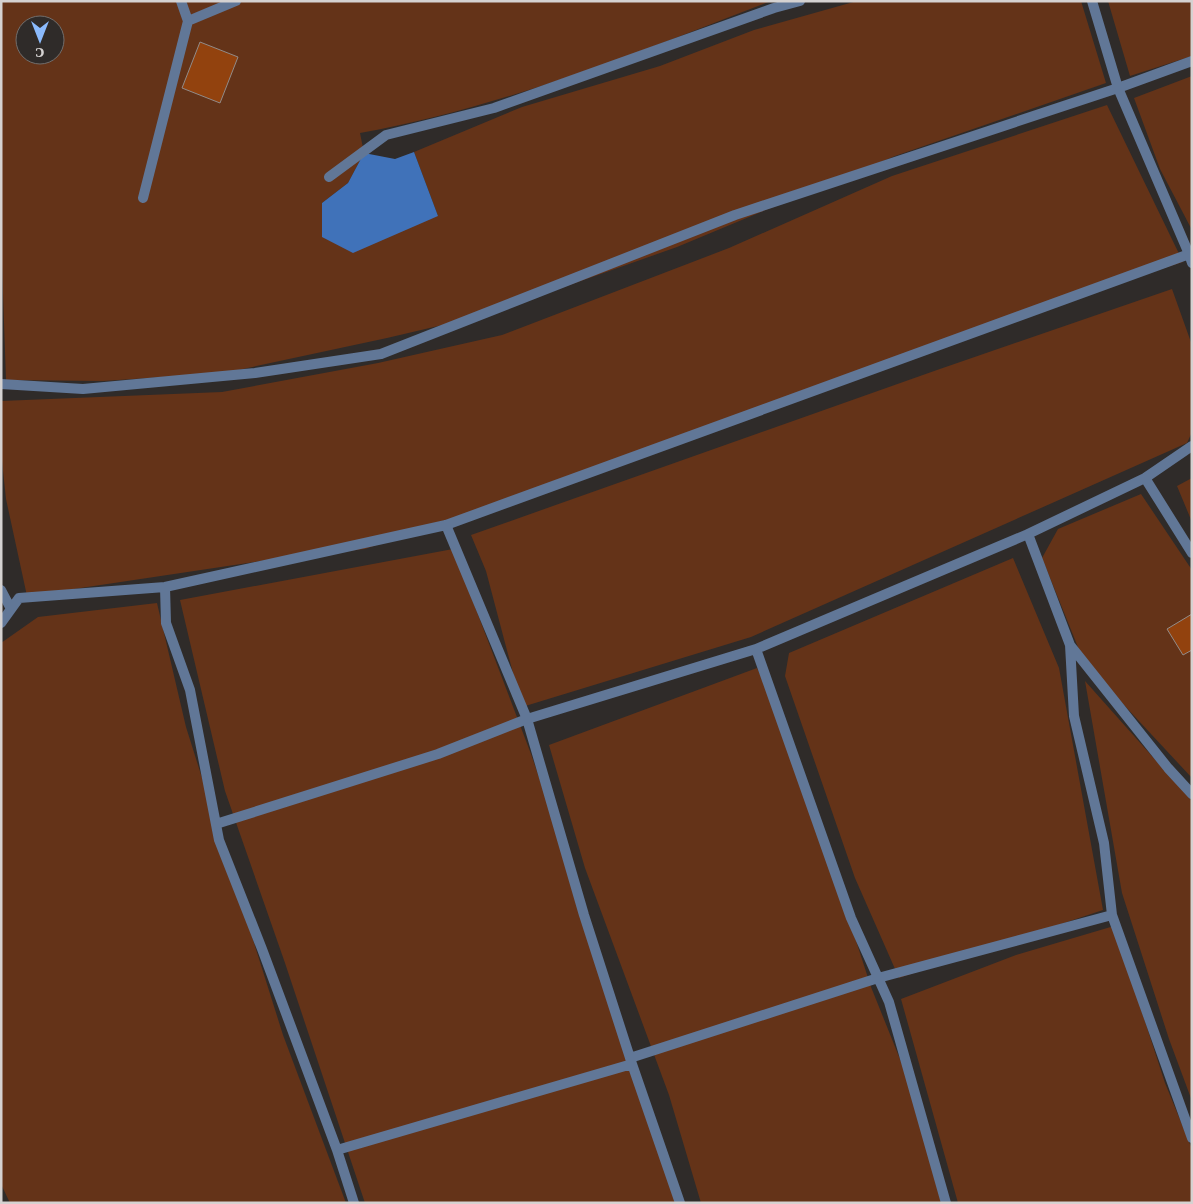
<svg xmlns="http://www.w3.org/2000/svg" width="1193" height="1204" viewBox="0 0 1193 1204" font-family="'Source Serif 4',serif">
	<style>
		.green { fill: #643318; fill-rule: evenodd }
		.water { fill: #4072b9 }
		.building { fill: #92420e; stroke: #918b89 }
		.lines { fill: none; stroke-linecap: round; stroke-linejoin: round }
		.lane { stroke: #617797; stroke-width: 10 }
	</style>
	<rect width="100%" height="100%" fill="#2f2b29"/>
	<path class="green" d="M1 1H771C639 52 500 108 360 133L364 153 348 183 322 203 438 216 414 152 522 107 660 66 754 30 857 1H1081L1106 83 895 156 677 247 485 315 387 338 224 373 103 381 6 380 1 236ZM25 25H55V55H25Z
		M1108 1H1192V56L1130 76Z
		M1192 76V230L1160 169 1134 98Z
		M1107 105 1183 262 941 340 693 434 365 549 261 561 27 596 6 499 1 452V401L222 392 378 363 502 335 729 248 892 176Z
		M1172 289 1192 345V432L1187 443 751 637 522 707 486 571 471 535 937 370Z
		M1192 478V522L1177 486Z
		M1141 494 1192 570V778L1084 662 1042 558 1058 529Z
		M453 549 531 754 684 1203H365L285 963 225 791 180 600Z
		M1013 558 1059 668 1103 910 899 978 855 878 785 676 789 653Z
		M157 603 186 727 283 1035 346 1203H10L1 1184V643L38 617Z
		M757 668 788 731 871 987 914 1094 941 1203H701L669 1095 585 868 549 745Z
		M1085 681 1192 801V1101L1169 1039 1122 893Z
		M1114 926 1165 1083 1192 1149V1203H958L901 999 1016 955Z"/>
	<path class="water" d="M414 152 438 216 353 253 322 237V203L348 183 364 153 395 159Z"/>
	<path class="building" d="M200 42 238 57 220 103 182 88Z
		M1192 614V650L1183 655 1167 629Z"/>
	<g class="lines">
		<path class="lane" d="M181 1 188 21
			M1092 1 1118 88 1189 254 1192 263
			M329 177 386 135 494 108 774 8 800 1
			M143 198 188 21 236 1
			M1 384 83 389 255 373 381 354 735 215 1118 88 1192 61
			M1145 478 1192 553
			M446 525 527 719 584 915 632 1064 680 1203
			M165 587 166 623 190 690 219 840 262 949 337 1150 354 1203
			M1 590 11 609
			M1 623 19 598 165 587 446 525 1192 253
			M1070 645 1168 768 1192 794
			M756 649 851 918 889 1002 946 1203
			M216 824 438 754 527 719 756 649 1028 534 1145 478 1192 446
			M1112 915 1192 1138
			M630 1058 878 978 1112 915 1104 843 1074 716 1070 645 1028 534
			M337 1150 632 1064"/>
	</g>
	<rect width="1193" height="1204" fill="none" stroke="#d5d2d1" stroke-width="5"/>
	<g transform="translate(40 40) rotate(180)"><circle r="24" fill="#2f2b29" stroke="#716e6c"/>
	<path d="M0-4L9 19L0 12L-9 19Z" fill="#8bbafc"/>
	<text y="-8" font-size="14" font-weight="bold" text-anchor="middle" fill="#d5d2d1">С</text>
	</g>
</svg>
